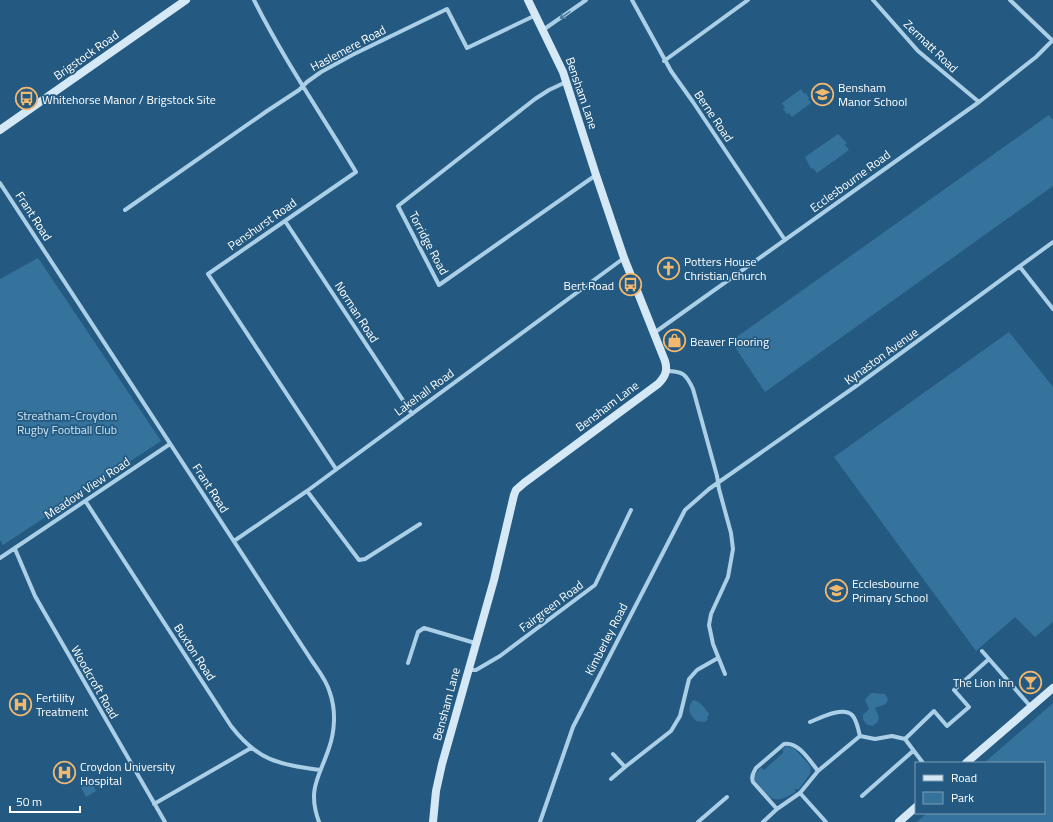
<svg xmlns="http://www.w3.org/2000/svg" width="1053" height="822" viewBox="0 0 1053 822" font-family="'Titillium Web',sans-serif">
	<style>
		.green { fill: #35739c }
		.lines { fill: none; stroke-linecap: round; stroke-linejoin: round }
		.street { stroke: #abcfe7; stroke-width: 4 }
		.secondary { stroke: #d5e8f6; stroke-width: 8 }
		.oneway { stroke: #4c7da0 }
		.labels { text-anchor: middle; dominant-baseline: central; stroke-width: 3.5; stroke-linejoin: round; paint-order: stroke }
		.street-label { font-size: 12px; fill: #fff; stroke: #245a81 }
		.poi-label { font-size: 12px; fill: #fff; stroke: #245a81; text-anchor: start }
		.park-label { font-size: 12px; fill: #cfe6f5; stroke: #245a81 }
	</style>
	<rect width="100%" height="100%" fill="#245a81"/>
	<path class="green" d="M801 89 804 94 806 93 809 98 808 99 811 103 792 117 789 113 787 114 783 109 785 108 782 103Z
		M1049 115 1053 120V186L765 392 731 341Z
		M838 134 847 143 845 145 849 150 817 173 813 168 811 169 805 157Z
		M38 258 161 441 3 545 0 540V279Z
		M1009 332 1053 387V622L1035 637 1015 617 976 651 834 457Z
		M871 693 885 694 888 699 886 704 875 708 879 718 877 723 872 726 866 724 863 719V715L869 709 865 700Z
		M693 700C700 701 705 708 709 714L707 718 708 719 705 722 696 721C690 714 686 709 693 700Z
		M1053 703V822H917L927 813H1044V763H984Z
		M787 746 795 749 811 767 810 774 799 789H795V792C772 807 771 798 755 781L754 778 755 775 761 767 764 770 783 753V749Z
		M91 782 96 791 86 797 81 787Z"/>
	<g class="lines">
		<path class="street" d="M254 0C284 60 322 115 356 172L208 274 336 469
			M632 0 671 71 693 102 785 240
			M873 0 918 51 979 102
			M1010 0 1053 41
			M543 30 586 0
			M664 61 748 0
			M566 82 549 90 535 99 398 206 439 285 596 175
			M0 183 312 661C319 671 327 681 330 693 336 710 335 731 329 748 319 778 307 789 319 822
			M125 210 267 111 299 90 307 82 321 72 352 55 447 9 467 48 536 15
			M285 221 412 414
			M1020 267 1053 309
			M654 333 979 102 1036 57 1053 40
			M666 371C683 371 686 374 693 389L717 476 719 489 731 533 733 549 728 577 711 614 709 625 713 644 725 674
			M307 491 359 560 365 559 420 524
			M86 502 231 726C258 761 278 764 320 770
			M234 541 307 491 624 258
			M15 549 35 596 43 610 165 822
			M0 558 170 444
			M982 651 1031 707
			M408 663 418 632 424 628 475 643
			M468 670H476L500 656 595 585 631 510
			M810 722C820 718 843 706 852 715 857 720 858 729 860 736
			M905 739 934 711 947 726 969 707 954 690 989 659
			M613 754 625 767
			M818 771C810 761 798 741 784 744L756 768C753 773 751 777 753 782L777 809 800 793 818 771 860 736 875 739 892 736 905 739 923 763
			M611 779 625 767 671 731 680 716 689 679 697 670 718 658
			M800 793 826 822
			M862 796 913 751
			M154 804 251 748
			M540 822 573 727 685 510 709 489 856 386 1053 242
			M698 822 727 797
			M763 822 777 809"/>
		<path class="secondary" d="M0 130 186 0
			M966 763 1053 688
			M433 822 436 791 442 764 494 580 514 495 516 490 524 483 658 384C665 377 668 371 665 361L624 258 596 175 563 72 528 0
			M899 822 916 807"/>
	</g>
	<defs><path id="oneway-shaft" d="M-6 0H5M1.5-3L5.5 0L1.5 3" fill="none" stroke-width="1.6" stroke-linecap="round" stroke-linejoin="round"/></defs>
	<use class="oneway" href="#oneway-shaft" transform="translate(565 15) rotate(145)"/>
	<defs>
		<symbol id="school-ring" viewBox="-11 -11 22 22"><circle r="9.5" fill="#245a81" stroke="#f1b86f" stroke-width="1.5"/><path d="M0-5L7-2L0 1L-7-2ZM-4 1L0 2.5L4 1V4Q0 6-4 4Z" fill="#f1b86f"/></symbol>
		<symbol id="bus-ring" viewBox="-11 -11 22 22"><circle r="9.5" fill="#245a81" stroke="#f1b86f" stroke-width="1.5"/><path d="M-5-6H5V4H4V6H2V4H-2V6H-4V4H-5ZM-3.5-4V0h7V-4ZM-3.5 1.2v1.5H-2V1.2ZM2 1.2v1.5H3.5V1.2Z" fill="#f1b86f"/></symbol>
		<symbol id="church-ring" viewBox="-11 -11 22 22"><circle r="9.5" fill="#245a81" stroke="#f1b86f" stroke-width="1.5"/><path d="M-1.2-6h2.4v3.5h3.3v2.4h-3.3V6h-2.4V-.1h-3.3v-2.4h3.3Z" fill="#f1b86f"/></symbol>
		<symbol id="shop-ring" viewBox="-11 -11 22 22"><circle r="9.5" fill="#245a81" stroke="#f1b86f" stroke-width="1.5"/><path d="M-5-2.5h2.3a2.7 3.5 0 0 1 5.4 0H5L5.5 6h-11ZM-1.5-2.5h3a1.5 2.3 0 0 0-3 0Z" fill="#f1b86f"/></symbol>
		<symbol id="bar-ring" viewBox="-11 -11 22 22"><circle r="9.5" fill="#245a81" stroke="#f1b86f" stroke-width="1.5"/><path d="M-6-5H6L.8 .8V4.5H3.5V6h-7V4.5H-.8V.8Z" fill="#f1b86f"/></symbol>
		<symbol id="hospital-ring" viewBox="-11 -11 22 22"><circle r="9.5" fill="#245a81" stroke="#f1b86f" stroke-width="1.5"/><path d="M-5-5h3v3.5h4V-5h3V5h-3V1.5h-4V5h-3Z" fill="#f1b86f"/></symbol>
	</defs>
	<g fill-rule="evenodd">
		<use href="#school-ring" x="810" y="82" width="25" height="25"/>
		<use href="#bus-ring" x="14" y="86" width="25" height="25"/>
		<use href="#church-ring" x="656" y="256" width="25" height="25"/>
		<use href="#bus-ring" x="618" y="272" width="25" height="25"/>
		<use href="#shop-ring" x="662" y="328" width="25" height="25"/>
		<use href="#school-ring" x="824" y="578" width="25" height="25"/>
		<use href="#bar-ring" x="1018" y="670" width="25" height="25"/>
		<use href="#hospital-ring" x="8" y="692" width="25" height="25"/>
		<use href="#hospital-ring" x="52" y="760" width="25" height="25"/>
	</g>
	<g class="labels">
		<g class="street-label">
			<text transform="translate(931 46) rotate(44)">Zermatt Road</text>
			<text transform="translate(348 48) rotate(-28)">Haslemere Road</text>
			<text transform="translate(86 55) rotate(-35)">Brigstock Road</text>
			<text transform="translate(582 93) rotate(71)">Bensham Lane</text>
			<text transform="translate(714 116) rotate(56)">Berne Road</text>
			<text transform="translate(850 181) rotate(-36)">Ecclesbourne Road</text>
			<text transform="translate(34 216) rotate(57)">Frant Road</text>
			<text transform="translate(262 224) rotate(-35)">Penshurst Road</text>
			<text transform="translate(429 243) rotate(62)">Torridge Road</text>
			<text transform="translate(357 312) rotate(57)">Norman Road</text>
			<text transform="translate(881 356) rotate(-36)">Kynaston Avenue</text>
			<text transform="translate(424 392) rotate(-36)">Lakehall Road</text>
			<text transform="translate(607 406) rotate(-37)">Bensham Lane</text>
			<text transform="translate(87 488) rotate(-34)">Meadow View Road</text>
			<text transform="translate(211 488) rotate(57)">Frant Road</text>
			<text transform="translate(551 606) rotate(-37)">Fairgreen Road</text>
			<text transform="translate(606 639) rotate(-63)">Kimberley Road</text>
			<text transform="translate(195 652) rotate(57)">Buxton Road</text>
			<text transform="translate(95 682) rotate(60)">Woodcroft Road</text>
			<text transform="translate(446 704) rotate(-75)">Bensham Lane</text>
		</g>
		<g class="poi-label">
			<text x="838" y="87">Bensham<tspan x="838" dy="14">Manor School</tspan></text>
			<text x="42" y="99">Whitehorse Manor / Brigstock Site</text>
			<text x="684" y="261">Potters House<tspan x="684" dy="14">Christian Church</tspan></text>
			<text x="614" y="285" text-anchor="end">Bert Road</text>
			<text x="690" y="341">Beaver Flooring</text>
			<text x="852" y="583">Ecclesbourne<tspan x="852" dy="14">Primary School</tspan></text>
			<text x="1014" y="682" text-anchor="end">The Lion Inn</text>
			<text x="36" y="697">Fertility<tspan x="36" dy="14">Treatment</tspan></text>
			<text x="80" y="766">Croydon University<tspan x="80" dy="14">Hospital</tspan></text>
		</g>
		<g class="park-label">
			<text x="67" y="415">Streatham-Croydon<tspan x="67" dy="14">Rugby Football Club</tspan></text>
		</g>
	</g>
	<rect x="915" y="762" width="130" height="52" fill="#245a81" stroke="#7c9cb3"/>
	<rect x="923" y="775" width="20" height="6" fill="#d5e8f6" stroke="#7c9cb3"/>
	<text x="951" y="782" font-size="12" fill="#ffffff">Road</text>
	<rect x="923" y="792" width="20" height="12" fill="#35739c" stroke="#7c9cb3"/>
	<text x="951" y="802" font-size="12" fill="#ffffff">Park</text>
	<path d="M10 806v6h70v-6" fill="none" stroke="#ffffff" stroke-width="2"/>
	<text x="16" y="806" font-size="12" fill="#ffffff" stroke="#245a81" stroke-width="3" paint-order="stroke">50 m</text>
</svg>
